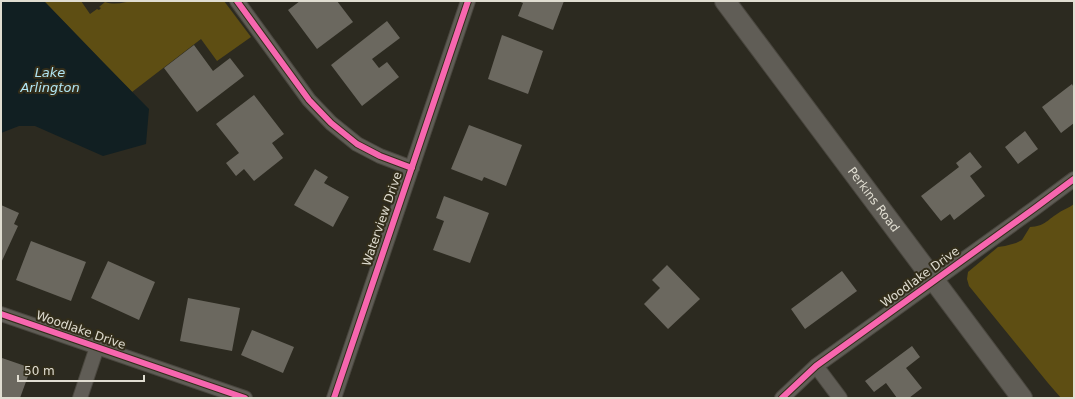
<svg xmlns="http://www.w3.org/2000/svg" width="1075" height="399" viewBox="0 0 1075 399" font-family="'DejaVu Sans',sans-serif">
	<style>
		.green { fill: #5e4e13 }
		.water { fill: #111f22 }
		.building { fill: #6b685f }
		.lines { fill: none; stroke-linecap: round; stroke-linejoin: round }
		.street-casing { stroke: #49463e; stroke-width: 16 }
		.secondary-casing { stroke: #49463e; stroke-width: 22 }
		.street { stroke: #605d56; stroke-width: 14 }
		.secondary { stroke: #605d56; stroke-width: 20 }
		.cycleway-casing { stroke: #322d1a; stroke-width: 8 }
		.cycleway { stroke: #f766af; stroke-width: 6 }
		.labels { text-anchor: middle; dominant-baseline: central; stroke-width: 4; stroke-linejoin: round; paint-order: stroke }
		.street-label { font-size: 12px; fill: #e0ddd1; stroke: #322d1a }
		.water-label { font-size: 13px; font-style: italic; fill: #b1e6f4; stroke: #322d1a }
	</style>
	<rect width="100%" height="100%" fill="#2c2a20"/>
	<path class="green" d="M44 1H81L90 14 97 9 99 10 101 8 99 7 105 2C117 6 125 1 136 1 166 0 195 1 224 1L251 37 217 61 201 39 132 92Z
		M1074 204V396L1072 398H1061L1048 383 969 286 967 279 968 272 998 247 1005 246 1016 243 1022 240 1030 227C1045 226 1046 221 1057 214 1062 210 1069 208 1074 204Z"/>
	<path class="water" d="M1 1H44L99 58 149 109 146 144 103 156 35 126H19L1 133Z"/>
	<path class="building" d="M300 1H337L353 22 317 49 288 10Z
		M518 1H564L553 30 518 16 523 3Z
		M387 21 400 38 372 59 379 68 387 62 399 77 362 106 331 65Z
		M502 35 543 51 528 94 488 79Z
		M194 45 213 71 230 58 244 76 197 112 164 68Z
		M1072 84 1074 88V123L1061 133 1042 107Z
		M254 95 284 134 272 143 283 158 254 181 244 169 236 176 226 163 239 153 216 124Z
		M469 125 522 145 506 186 484 177 482 181 451 169Z
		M1025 131 1038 149 1018 164 1005 147Z
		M970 152 982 167 970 176 985 196 954 220 950 214 941 221 921 196 959 167 956 163Z
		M315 169 328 177 324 183 349 197 333 227 294 205Z
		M444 196 489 213 470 263 433 250 444 221 436 218Z
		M1 205 19 213 14 224 18 226 1 263Z
		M31 241 86 262 71 301 16 280Z
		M108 261 155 282 139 320 91 298Z
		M667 265 700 299 668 329 644 304 660 288 652 280Z
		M842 271 857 291 805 329 791 309Z
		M188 298 240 308 232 351 180 341Z
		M252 330 294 347 283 373 241 355Z
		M912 346 920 357 906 368 922 388 909 398H897L886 383 874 392 865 381Z
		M2 358 31 368 20 398H1V360Z"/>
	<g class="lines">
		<defs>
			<path id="street" d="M237 1 309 100 331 123 357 144 380 156 412 168
				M1 314 245 398
				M816 366 840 398
				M80 398 97 347
				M334 398 468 1
				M782 398 816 366 1035 208 1074 179"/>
			<g id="secondary">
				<path id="s1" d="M725 1 1022 398"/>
			</g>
		</defs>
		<use href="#street" class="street-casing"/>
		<use href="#secondary" class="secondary-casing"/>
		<use href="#street" class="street"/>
		<use href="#secondary" class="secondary"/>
		<defs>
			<path id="cycleway" d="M237 1 309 100 331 123 357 144 380 156 412 168
				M1 314 245 398
				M334 398 468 1
				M782 398 816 366 1035 208 1074 179"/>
		</defs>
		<use href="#cycleway" class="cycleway-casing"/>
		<use href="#cycleway" class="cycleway"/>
	</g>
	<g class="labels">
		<g class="street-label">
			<text stroke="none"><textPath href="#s1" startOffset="248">Perkins Road</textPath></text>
			<text transform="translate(382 219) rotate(-71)">Waterview Drive</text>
			<text transform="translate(920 277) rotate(-36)">Woodlake Drive</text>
			<text transform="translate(81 330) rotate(19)">Woodlake Drive</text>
		</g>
		<g class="water-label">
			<text x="50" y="72">Lake<tspan x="50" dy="15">Arlington</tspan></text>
		</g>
	</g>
	<rect width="1075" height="399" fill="none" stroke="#e0ddd1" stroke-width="4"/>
	<path d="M18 375v6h126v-6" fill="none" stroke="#e0ddd1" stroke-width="2"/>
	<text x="24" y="375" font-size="12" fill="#e0ddd1" stroke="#322d1a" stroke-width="3" paint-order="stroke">50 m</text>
</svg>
